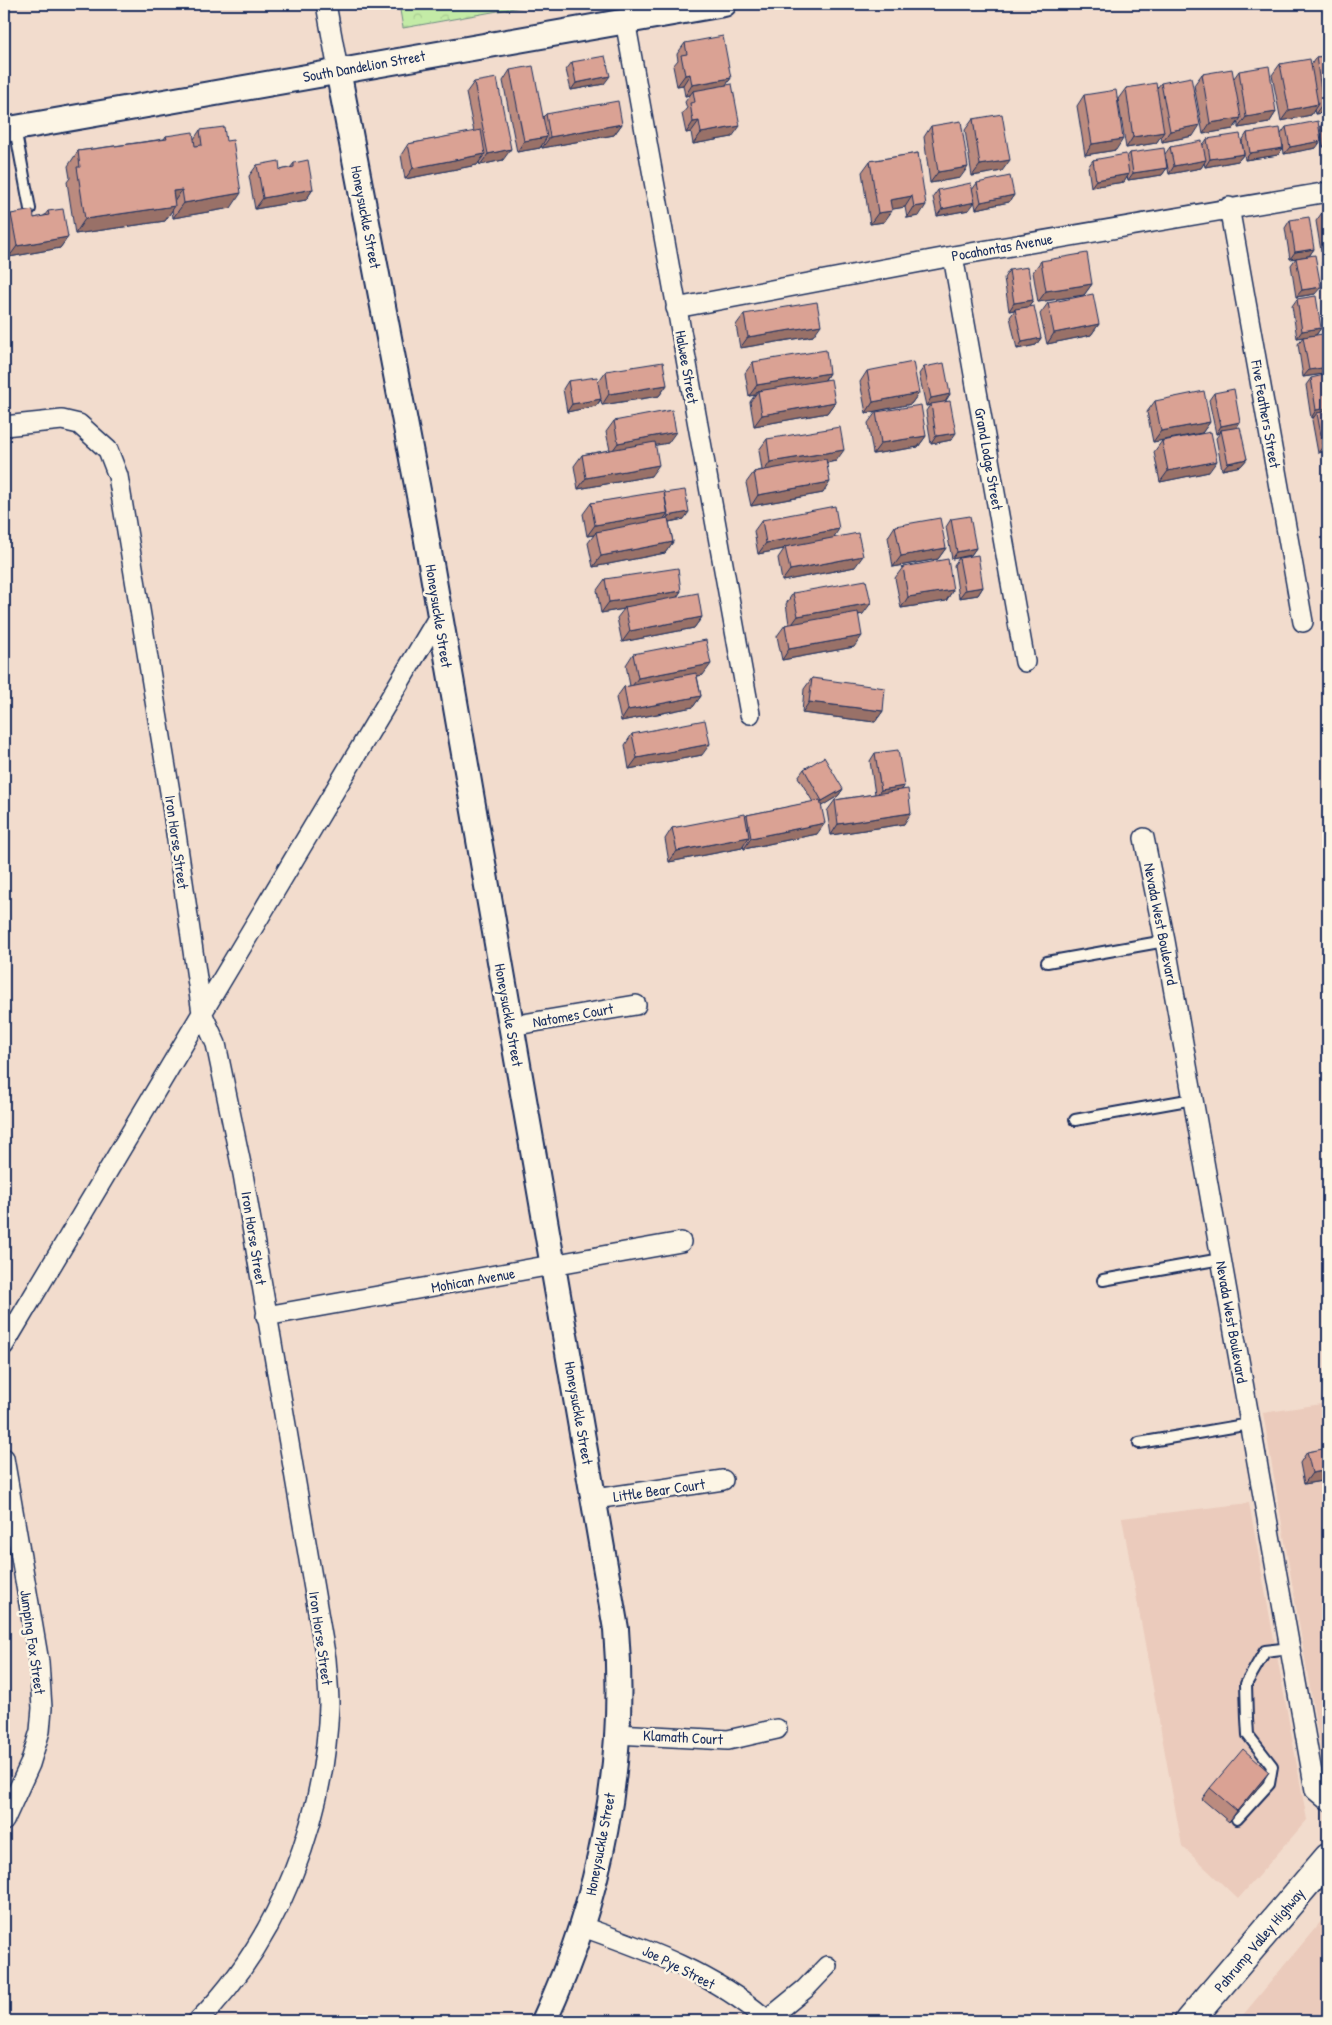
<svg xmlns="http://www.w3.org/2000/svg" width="1332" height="2025" viewBox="0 0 1332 2025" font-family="'Patrick Hand',sans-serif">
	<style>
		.built { fill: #ebcbbc }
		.park { fill: url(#park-crowns); stroke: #6f8d82 }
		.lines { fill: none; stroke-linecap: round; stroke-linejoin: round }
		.service-casing { stroke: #1b2f5e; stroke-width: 14 }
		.minor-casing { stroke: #1b2f5e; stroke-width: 22 }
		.tertiary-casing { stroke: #1b2f5e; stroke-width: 28 }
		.trunk-casing { stroke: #1b2f5e; stroke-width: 31 }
		.service { stroke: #fcf5e5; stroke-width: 10 }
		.minor { stroke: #fcf5e5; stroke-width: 19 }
		.tertiary { stroke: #fcf5e5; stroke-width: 24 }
		.trunk { stroke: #fcf5e5; stroke-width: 28 }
		.wall { fill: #bb8b7f; stroke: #1b2f5e }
		.shaded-wall { fill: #997168; stroke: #1b2f5e }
		.building { fill: #daa294; stroke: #1b2f5e }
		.labels { text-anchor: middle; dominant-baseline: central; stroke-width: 5; stroke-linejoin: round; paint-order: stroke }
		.street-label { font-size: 15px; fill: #1b2f5e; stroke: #fcf5e5 }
	</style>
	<defs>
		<pattern id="park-crowns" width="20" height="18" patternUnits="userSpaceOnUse" patternTransform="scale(1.25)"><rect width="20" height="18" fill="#c3eba6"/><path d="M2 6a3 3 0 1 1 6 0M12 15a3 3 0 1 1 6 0" fill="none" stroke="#a7ca91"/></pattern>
	</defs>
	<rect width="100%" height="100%" fill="#f2dccd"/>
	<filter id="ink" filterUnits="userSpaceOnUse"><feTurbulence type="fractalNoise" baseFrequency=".02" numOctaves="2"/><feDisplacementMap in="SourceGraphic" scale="10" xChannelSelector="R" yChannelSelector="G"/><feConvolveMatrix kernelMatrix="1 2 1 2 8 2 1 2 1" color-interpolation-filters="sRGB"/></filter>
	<g filter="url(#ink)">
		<path class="built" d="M1328 1403V1772L1324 1770 1263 1413Z
			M1249 1503 1307 1820 1238 1899 1182 1846 1122 1518Z
			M1328 1913V2021H1238Z"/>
		<path class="park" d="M399 4H537L403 28Z"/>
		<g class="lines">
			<defs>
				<path id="service" d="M15 128 30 209
					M1047 962 1165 941
					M1075 1120 1193 1099
					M1103 1280 1221 1259
					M1139 1443 1250 1424
					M1237 1819 1269 1784 1272 1766 1248 1735 1247 1718 1246 1684 1265 1651 1290 1648"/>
				<path id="minor" d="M326 4 338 70
					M625 20 750 714
					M1229 207 1303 622
					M953 256 1025 662
					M676 308 953 256 1328 192
					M4 426 62 420 79 424 108 450 118 476 170 792 202 1013 216 1044 243 1174 326 1659C327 1674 329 1690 329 1705 325 1819 279 1940 198 2021
					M1144 838 1165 941 1315 1790 1328 1801
					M511 1026 636 1005
					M266 1316 681 1242
					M4 1345 439 616
					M4 1458 39 1662 42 1708 40 1731 30 1764 4 1821
					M595 1499 723 1480
					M617 1734 728 1740 777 1729
					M583 1927C648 1950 715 1974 768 2021
					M767 2020 805 1989 827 1966"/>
				<path id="tertiary" d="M338 70 421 506 616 1629C627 1762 601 1900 544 2021
					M4 130 724 4"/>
				<path id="trunk" d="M1189 2021 1328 1858"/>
			</defs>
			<use href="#service" class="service-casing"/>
			<use href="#minor" class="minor-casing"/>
			<use href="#tertiary" class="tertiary-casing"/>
			<use href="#trunk" class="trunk-casing"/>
			<use href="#service" class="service"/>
			<use href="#minor" class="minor"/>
			<use href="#tertiary" class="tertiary"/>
			<use href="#trunk" class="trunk"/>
		</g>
		<path class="wall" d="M685 43 731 78 726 85 732 137 693 144 691 132 686 133 682 114 687 108 685 102 690 95 685 96 683 85 677 86 673 66 678 60 677 54Z
			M1328 56V112L1315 114 1314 110 1311 115 1281 121 1272 75 1280 64 1311 65 1316 57Z
			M572 62 604 84 571 90 566 70Z
			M510 70 543 117 546 114 622 124 614 135 542 148 541 145 540 148 517 152 503 81Z
			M1239 71 1276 112 1269 123 1238 128V123L1233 129 1203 134 1194 85 1202 74 1234 78Z
			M474 82 503 160 480 165 479 162 477 165 405 179 401 155 408 144 474 132 466 93Z
			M1161 83 1193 136 1162 142 1161 136 1156 143 1126 148 1118 99 1126 88H1157Z
			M1084 95 1116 150 1085 155 1077 106Z
			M973 119 1002 171 972 176 965 130Z
			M1328 119V146L1323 147 1320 127 1325 120Z
			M931 126 960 178 930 183 924 137Z
			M1286 127 1316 148 1284 154 1283 145V148L1278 155 1245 160 1242 141 1247 133 1281 134Z
			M200 130 231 208 173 218 172 210 165 221 75 234 67 182 70 178 68 166 78 151 164 139 166 136 194 139Z
			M1207 139 1244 154 1238 161 1205 167 1204 163 1201 168 1169 174 1166 159 1167 168 1162 175 1128 180 1127 177 1124 182 1091 187 1088 167 1093 160 1126 158 1130 153 1165 154 1170 147 1203 145Z
			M918 153 919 216 907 218 905 207 892 209 884 222 870 224 862 172 870 161Z
			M294 163 313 189 306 200 255 209 249 176 257 165 280 170 290 168Z
			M977 183 1014 195 1009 202 976 209 972 190Z
			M938 190 969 210 937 216 933 197Z
			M1328 209V250L1321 251 1316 221 1324 210Z
			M48 211 68 237 60 248 9 257 4 224 11 214 34 218 44 216Z
			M1290 220 1314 249 1309 256 1315 294 1296 297 1291 265 1296 258 1290 259 1285 228Z
			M1328 254V293L1322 263Z
			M1041 261 1092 284 1084 295 1038 302 1033 272Z
			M1009 270 1033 300 1029 307 1041 338 1036 345 1017 349 1010 317 1015 310 1009 311 1004 278Z
			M1328 295V319L1325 299Z
			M1297 299 1321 328 1316 335 1328 367 1323 374 1303 377 1298 344 1303 337 1297 338 1292 306Z
			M1048 303 1099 324 1091 335 1047 344 1040 314Z
			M744 314 813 336 740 348 736 325Z
			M753 362 829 373 825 380 835 402 827 413 754 426 750 402 755 395 749 396 745 373Z
			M924 367 950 394 945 402 951 440 931 444 926 411 930 405 926 406 919 374Z
			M606 371 667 385 659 396 602 405 601 400 596 406 567 412 563 389 568 381 598 382Z
			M867 371 919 393 911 404 866 413 860 382Z
			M1311 378 1328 451 1318 453 1312 420 1314 417 1311 418 1306 385Z
			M1214 393 1237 427 1247 459 1241 466 1222 470 1216 438 1220 433 1216 434 1209 400Z
			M1155 401 1210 422 1202 433 1153 442 1147 412Z
			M876 412 926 436 918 447 873 454 868 423Z
			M614 421 668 443 655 445 651 476 578 489 574 466 582 455 610 450 606 432Z
			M767 439 836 461 827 463 823 493 751 506 746 483 754 472 762 470 759 450Z
			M1162 441 1209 472 1160 482 1154 452Z
			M664 493 684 519 669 522 673 542 665 553 593 567 588 543 594 535 587 536 583 514 591 503Z
			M951 519 976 548 971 555 952 559 946 527Z
			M762 520 834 538 855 567 782 581 778 558 784 549 758 554 754 531Z
			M895 526 946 548 938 559 893 567 888 537Z
			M959 558 983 587 978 595 959 598 954 565Z
			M903 567 953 590 946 601 901 608 895 578Z
			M605 579 681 591 677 597 702 617 694 628 622 642 617 618 624 609 601 613 597 590Z
			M793 593 863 614 858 615 854 647 782 660 777 636 785 625 789 624 786 604Z
			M633 654 703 675 697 676 701 696 693 707 621 721 616 698 624 687 630 686 626 665Z
			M812 678 883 711 875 722 802 713 804 689Z
			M632 734 702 755 629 769 625 745Z
			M875 753 904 786 902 790 904 824 831 835 827 811 835 800 875 794 870 761Z
			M804 769 843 789 838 796 821 806 817 834 744 849 743 846 742 848 669 862 665 839 672 828 745 817 747 815 813 802 798 777Z
			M1307 1452 1328 1480 1304 1484 1300 1463Z
			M1262 1783 1229 1822 1202 1799 1210 1788Z
			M1328 2011V2021H1321Z"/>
		<path class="shaded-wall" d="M690 74 683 85 677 86 685 75Z
			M610 76 604 84 571 90 576 83Z
			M731 78 723 89 693 91 690 95 685 96 692 85Z
			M1328 102V112L1315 114 1323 103Z
			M1318 104 1311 115 1281 121 1289 110Z
			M1276 112 1269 123 1238 128 1246 117Z
			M1241 118 1233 129 1203 134 1210 123Z
			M699 121 691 132 686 133 693 122Z
			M622 124 614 135 542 148 550 137Z
			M1200 125 1193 136 1162 142 1170 131Z
			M740 126 732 137 693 144 701 133Z
			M1164 132 1156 143 1126 148 1133 137Z
			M547 137 540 148 517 152 524 141Z
			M1123 139 1116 150 1085 155 1092 144Z
			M1328 139V146L1323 147Z
			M1321 141 1316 148 1284 154 1290 147Z
			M1283 148 1278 155 1245 160 1250 153Z
			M511 149 503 160 480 165 488 154Z
			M485 154 477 165 405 179 413 168Z
			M1244 154 1238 161 1205 167 1210 159Z
			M1010 160 1002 171 972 176 980 165Z
			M1206 160 1201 168 1169 174 1174 166Z
			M968 167 960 178 930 183 938 172Z
			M1167 168 1162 175 1128 180 1133 173Z
			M1129 174 1124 182 1091 187 1096 180Z
			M313 189 306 200 255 209 263 198Z
			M182 190 172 205 173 191Z
			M241 193 231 208 173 218 184 203Z
			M1014 195 1009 202 976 209 981 202Z
			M912 196 905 207 882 211 890 200Z
			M975 202 969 210 937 216 942 209Z
			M926 205 919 216 907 218 914 207Z
			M175 206 165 221 75 234 85 219Z
			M892 211 884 222 870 224 878 213Z
			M68 237 60 248 9 257 17 246Z
			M1328 240V250L1321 251Z
			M1314 249 1309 256 1290 259 1295 252Z
			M9 250 4 258V251Z
			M1092 284 1084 295 1038 302 1046 291Z
			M1321 287 1315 294 1296 297 1302 290Z
			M1033 300 1028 307 1009 311 1014 303Z
			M1099 324 1091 335 1047 344 1054 333Z
			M821 325 813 336 740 348 748 337Z
			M1321 328 1316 335 1297 338 1302 331Z
			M1041 338 1036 345 1017 349 1022 342Z
			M1328 367 1323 374 1303 377 1309 370Z
			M829 373 822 384 758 391 755 395 749 396 757 385Z
			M667 385 659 396 602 405 609 394Z
			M919 393 911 404 866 413 873 402Z
			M950 394 945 402 926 406 931 398Z
			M601 399 596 406 567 412 572 404Z
			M835 402 827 413 754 426 762 415Z
			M1328 408V415L1317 413 1314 417 1311 418 1316 410Z
			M1210 422 1202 433 1153 442 1161 431Z
			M1240 422 1235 430H1221L1220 433 1216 434 1221 426Z
			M676 432 668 443 610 454 618 443Z
			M956 433 951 440 931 444 936 436Z
			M926 436 918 447 873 454 881 443Z
			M1328 445V451L1318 453 1323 446Z
			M844 450 836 461 763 473 770 462Z
			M1247 459 1241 466 1222 470 1228 463Z
			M1217 461 1209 472 1160 482 1168 471Z
			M659 465 651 476 578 489 586 478Z
			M830 482 823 493 751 506 758 495Z
			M689 512 684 519 663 523 668 516Z
			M668 513 660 524 596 532 594 535 587 536 595 525Z
			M839 529 832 540 785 547 783 549 758 554 766 543Z
			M673 542 665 553 593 567 601 556Z
			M946 548 938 559 893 567 901 556Z
			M976 548 971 555 952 559 957 552Z
			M863 556 855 567 782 581 790 570Z
			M983 587 978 595 959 598 965 590Z
			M953 590 946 601 901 608 908 597Z
			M681 591 674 602 625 607 624 609 601 613 609 602Z
			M871 603 863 614 790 627 798 616Z
			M702 617 694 628 622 642 630 631Z
			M862 636 854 647 782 660 789 649Z
			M711 664 703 675 630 689 638 678Z
			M701 696 693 707 621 721 628 710Z
			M809 702 883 711 875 722 802 713Z
			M710 744 702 755 629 769 637 758Z
			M904 786 899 794 875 797 881 790Z
			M843 789 838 796 817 809 822 801Z
			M911 813 904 824 831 835 838 824Z
			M825 823 817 834 744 849 751 838Z
			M749 837 742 848 669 862 677 851Z
			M1328 1470V1480L1304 1484 1312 1473Z
			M1269 1772 1262 1783 1229 1822 1237 1811Z"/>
		<path class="building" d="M723 36 731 78 692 85 690 74 685 75 681 55 687 54 685 43Z
			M605 56 610 76 576 83 572 62Z
			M1328 56V102L1323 103 1316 57Z
			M1310 59 1318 104 1289 110 1280 64Z
			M533 66 547 137 524 141 510 70Z
			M1269 66 1276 112 1246 117 1239 71Z
			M1232 69 1241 118 1210 123 1202 74Z
			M1191 77 1200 125 1170 131 1161 83Z
			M497 78 511 149 488 154 474 82Z
			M1156 83 1164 132 1133 137 1126 88Z
			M732 84 740 126 701 133 699 121 693 122 690 103 695 102 693 91Z
			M1116 90 1123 139 1092 144 1084 95Z
			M618 101 622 124 550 137 546 114Z
			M1002 114 1010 160 980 165 973 119Z
			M1328 119V139L1325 120Z
			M961 121 968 167 938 172 931 126Z
			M1318 121 1321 141 1290 147 1286 127Z
			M224 127 226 141 233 140 241 193 184 203 182 190 173 191 175 206 85 219 77 167H80L78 151 167 139 166 136 193 132 195 146 202 145 200 130Z
			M1280 128 1283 148 1250 153 1247 133Z
			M481 130 485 154 413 168 408 144Z
			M1240 134 1244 154 1210 159 1207 139Z
			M1202 141 1206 160 1174 166 1170 147Z
			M1164 148 1167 168 1133 173 1130 153Z
			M918 153 926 205 914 207 912 196 890 200 892 211 878 213 870 161Z
			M1126 154 1129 174 1096 180 1093 160Z
			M308 160 313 189 263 198 257 165 279 161 280 170 294 167V163Z
			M1010 176 1014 195 981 202 977 183Z
			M971 183 975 202 942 209 938 190Z
			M63 209 68 237 17 246 11 214 33 210 34 218 49 215 48 211Z
			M1328 209V240L1324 210Z
			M1309 217 1314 249 1295 252 1290 220Z
			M4 220 9 250 4 251Z
			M1087 253 1092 284 1046 291 1041 261Z
			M1315 255 1321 287 1302 290 1296 258Z
			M1028 267 1033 300 1014 303 1009 270Z
			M1093 294 1099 324 1054 333 1048 303Z
			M1316 296 1321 328 1302 331 1297 299Z
			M817 302 821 325 748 337 744 314Z
			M1034 306 1041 338 1022 342 1015 309Z
			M1323 334 1328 367 1309 370 1303 337Z
			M826 350 829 373 757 385 753 362Z
			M663 362 667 385 609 394 606 371Z
			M913 362 919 393 873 402 867 371Z
			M944 363 950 394 931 398 924 367Z
			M1328 374V408L1316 410 1311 378Z
			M597 377 601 399 572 404 568 381Z
			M831 379 835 402 762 415 758 391Z
			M1234 389 1240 422 1221 426 1214 393Z
			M1204 391 1210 422 1161 431 1155 401Z
			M950 401 956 433 936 436 931 404Z
			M921 405 926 436 881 443 876 412Z
			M672 410 676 432 618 443 614 421Z
			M1328 411V445L1323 446 1317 413Z
			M840 427 844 450 770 462 767 439Z
			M1240 427 1247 459 1228 463 1221 430Z
			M1211 432 1217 461 1168 471 1162 441Z
			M655 442 659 465 586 478 582 455Z
			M826 459 830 482 758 495 754 472Z
			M685 490 689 512 668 516 664 493Z
			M664 491 668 513 595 525 591 503Z
			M835 506 839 529 766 543 762 520Z
			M970 516 976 548 957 552 951 519Z
			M668 518 673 542 601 556 596 532Z
			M940 518 946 548 901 556 895 526Z
			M858 533 863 556 790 570 785 547Z
			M978 555 983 587 965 590 959 558Z
			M948 559 953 590 908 597 903 567Z
			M678 568 681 591 609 602 605 579Z
			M866 580 871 603 798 616 793 593Z
			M698 593 702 617 630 631 625 607Z
			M858 612 862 636 789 649 785 625Z
			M706 640 711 664 638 678 633 654Z
			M696 673 701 696 628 710 624 687Z
			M812 678 885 688 883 711 809 702Z
			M705 720 710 744 637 758 632 734Z
			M898 750 904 786 881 790 875 753Z
			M824 757 843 789 822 801 804 769Z
			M908 789 911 813 838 824 835 800Z
			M820 800 825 823 751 838 747 815Z
			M745 814 749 837 677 851 672 828Z
			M1328 1448V1470L1312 1473 1307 1452Z
			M1243 1749 1269 1772 1237 1811 1210 1788Z"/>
	</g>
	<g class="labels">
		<g class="street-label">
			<text transform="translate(364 66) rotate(-10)">South Dandelion Street</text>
			<text transform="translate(366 217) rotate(79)">Honeysuckle Street</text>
			<text transform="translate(1002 247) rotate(-10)">Pocahontas Avenue</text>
			<text transform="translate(687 367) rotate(80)">Halwee Street</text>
			<text transform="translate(1266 414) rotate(80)">Five Feathers Street</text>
			<text transform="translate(989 459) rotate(80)">Grand Lodge Street</text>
			<text transform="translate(439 616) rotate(81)">Honeysuckle Street</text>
			<text transform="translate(177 842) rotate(82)">Iron Horse Street</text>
			<text transform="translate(1161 924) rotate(79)">Nevada West Boulevard</text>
			<text transform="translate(509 1015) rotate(80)">Honeysuckle Street</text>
			<text transform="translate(573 1015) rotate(-10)">Natomes Court</text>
			<text transform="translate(254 1238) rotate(81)">Iron Horse Street</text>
			<text transform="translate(473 1280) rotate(-10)">Mohican Avenue</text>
			<text transform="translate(1232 1322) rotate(80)">Nevada West Boulevard</text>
			<text transform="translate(579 1413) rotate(80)">Honeysuckle Street</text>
			<text transform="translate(659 1490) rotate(-8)">Little Bear Court</text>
			<text transform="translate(321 1638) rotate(82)">Iron Horse Street</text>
			<text transform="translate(33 1642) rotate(82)">Jumping Fox Street</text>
			<text transform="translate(683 1737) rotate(3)">Klamath Court</text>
			<text transform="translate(600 1844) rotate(-79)">Honeysuckle Street</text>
			<text transform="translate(1259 1940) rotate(-50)">Pahrump Valley Highway</text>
			<text transform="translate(679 1967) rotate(27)">Joe Pye Street</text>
		</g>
	</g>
	<rect width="1332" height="2025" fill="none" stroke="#fcf5e5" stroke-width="20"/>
	<rect x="10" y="10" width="1312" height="2005" fill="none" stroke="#1b2f5e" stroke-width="2" filter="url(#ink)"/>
</svg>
